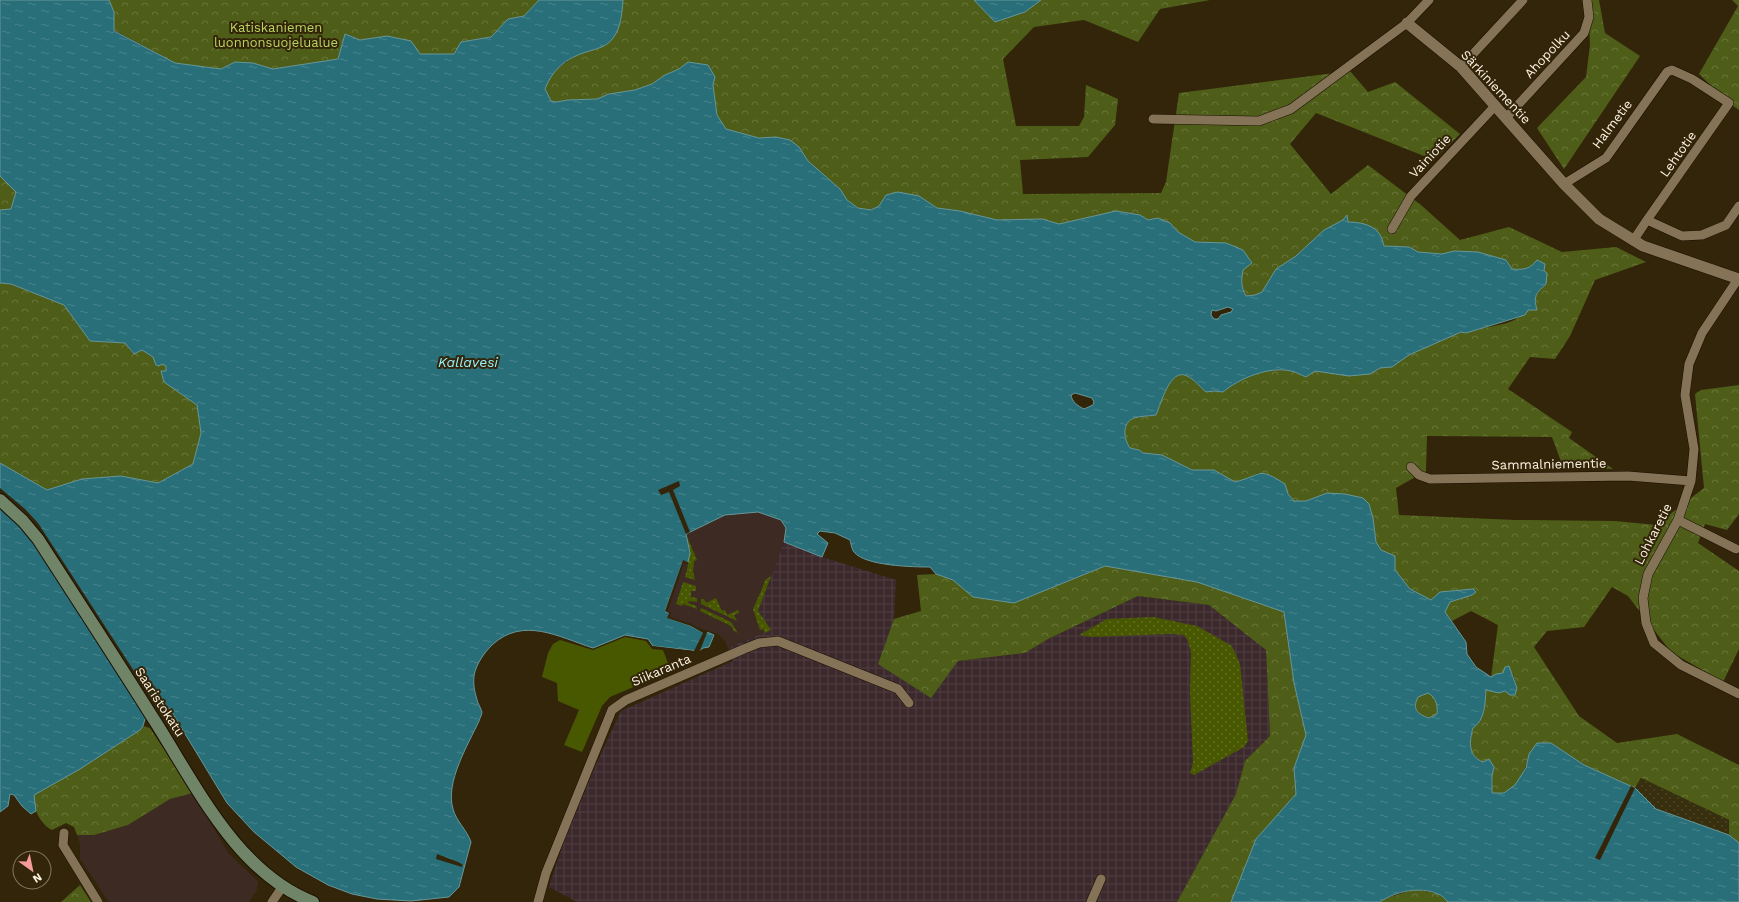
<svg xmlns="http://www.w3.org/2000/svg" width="1739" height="902" viewBox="0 0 1739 902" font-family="'Work Sans',sans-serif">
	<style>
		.commercial { fill: #3c2a23 }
		.industrial { fill: url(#industrial-grid) }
		.green { fill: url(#green-dots) }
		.forest { fill: url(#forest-crowns) }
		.sand { fill: url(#sand-dots) }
		.pitch { fill: #485800 }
		.water { fill: url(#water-ripples); stroke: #689799; fill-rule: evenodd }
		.pier { fill: #332509 }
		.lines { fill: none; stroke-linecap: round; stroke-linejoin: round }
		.minor-casing { stroke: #1b0e00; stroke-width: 10 }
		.tertiary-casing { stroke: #1b0e00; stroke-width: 12 }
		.secondary-casing { stroke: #1b0e00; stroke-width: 14 }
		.minor { stroke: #847357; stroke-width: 9 }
		.tertiary { stroke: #847357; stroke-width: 11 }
		.secondary { stroke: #708568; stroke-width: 12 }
		.labels { text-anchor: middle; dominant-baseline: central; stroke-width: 4; stroke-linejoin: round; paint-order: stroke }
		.park-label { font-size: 13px; fill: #b8d560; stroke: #332509 }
		.street-label { font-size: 13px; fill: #fcf3e3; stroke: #332509 }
		.water-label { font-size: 14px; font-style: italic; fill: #96f0fe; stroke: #332509 }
	</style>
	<defs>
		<pattern id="industrial-grid" width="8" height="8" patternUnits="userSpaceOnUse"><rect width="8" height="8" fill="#3c292d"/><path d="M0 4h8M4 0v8" fill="none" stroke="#4f3e41"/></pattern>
		<pattern id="green-dots" width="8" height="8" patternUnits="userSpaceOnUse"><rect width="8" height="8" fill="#485800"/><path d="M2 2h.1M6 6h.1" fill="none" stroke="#637025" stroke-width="1.8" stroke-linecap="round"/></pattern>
		<pattern id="forest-crowns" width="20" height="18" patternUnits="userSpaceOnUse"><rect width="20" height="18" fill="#4e5e19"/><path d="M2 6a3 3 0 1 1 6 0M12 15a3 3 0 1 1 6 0" fill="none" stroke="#68763a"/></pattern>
		<pattern id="sand-dots" width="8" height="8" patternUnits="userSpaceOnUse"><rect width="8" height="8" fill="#372f0e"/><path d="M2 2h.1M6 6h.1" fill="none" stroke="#4b4325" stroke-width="1.8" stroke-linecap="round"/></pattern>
		<pattern id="water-ripples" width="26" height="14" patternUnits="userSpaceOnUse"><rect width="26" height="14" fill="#296f79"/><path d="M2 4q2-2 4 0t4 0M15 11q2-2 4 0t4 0" fill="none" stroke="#49848c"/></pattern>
	</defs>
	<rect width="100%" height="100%" fill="#332509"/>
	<path class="commercial" d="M758 512 781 520 786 528 784 542 758 611 771 630 728 648 725 641 718 634 668 618 665 611 686 534 725 515Z
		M193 793 229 854 258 881 257 890 249 902H109L80 859V844L77 835H94L128 825 170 799Z"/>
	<path class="industrial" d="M784 542 822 557 896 580 894 619 878 664 958 661 1025 653 1048 639 1138 596 1209 605 1266 650 1270 736 1245 761 1236 794 1177 902H577L549 887 564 841 593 771 621 711 733 661 728 648 770 630 758 611Z"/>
	<path class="green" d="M686 534 697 560 694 561 693 571 695 580 685 577C690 561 689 550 686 534Z
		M771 576 758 611 771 630 765 633 763 629 760 630 753 609 762 589 765 580Z
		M683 582 696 586V591H691V597L697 598V602L689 601 688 603 696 606 697 609 683 604 682 606 676 604Z
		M716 598 722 611 725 610 727 615 738 610 739 613 734 615 737 621 701 604V599H704L706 603Z
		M701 608 731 622 738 633 734 631 731 626 700 611Z
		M1153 617 1197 626 1232 646 1240 664 1248 741 1244 747 1194 775 1190 773 1193 763 1190 693 1191 652 1188 641 1184 635 1171 634 1091 637 1079 635 1107 619Z"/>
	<path class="forest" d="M109 0H539L524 16 508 19 491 37 461 42 455 54H420L387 36 360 40 345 34 338 59 273 69 253 63 235 62 221 69 175 63 114 30V12Z
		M623 0H974L995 22 1025 12 1041 0H1210L1160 9 1138 42 1084 20 1034 27 1003 59 1016 126H1079L1084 117 1086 85 1118 99 1115 125 1088 157 1020 160 1023 194 1161 193 1166 182 1179 93 1350 71 1368 92 1395 82 1460 134 1434 160 1316 113 1290 144 1331 194 1368 165 1421 205 1460 240 1509 227 1562 252 1616 247 1646 262 1595 280 1570 336 1555 359 1530 357 1508 389 1572 432 1569 438 1613 469 1563 467 1552 437 1427 436 1426 471 1396 488 1399 515 1515 520 1615 521 1656 525 1704 488 1695 394 1701 390 1739 385V514L1727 530 1705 524 1698 543 1739 571V649L1723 682 1671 652 1628 596 1612 587 1584 627 1547 631 1534 647 1579 716 1617 743 1677 734 1739 765V843L1729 835V820L1641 778 1635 788 1584 765 1551 743 1529 754C1526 768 1519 787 1505 793 1501 794 1496 793 1492 793 1492 788 1493 782 1492 777 1488 754 1462 766 1473 728 1485 720 1485 704 1486 690L1499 693 1517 688 1513 674C1504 673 1499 673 1491 677L1498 625 1471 611 1452 621 1445 612 1450 602 1472 595 1473 589 1440 592 1431 600 1410 589 1395 570V556L1381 550 1376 542 1373 518 1369 504 1327 493 1306 501H1294L1288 494 1285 484 1258 473 1248 479 1235 483 1214 470H1192L1162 455 1143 453 1139 450 1129 448C1124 440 1121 423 1134 418 1140 416 1149 416 1156 415 1161 404 1170 367 1187 376 1194 379 1200 387 1206 392L1214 391 1223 392C1240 379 1269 366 1291 371 1296 372 1301 375 1306 377L1315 371 1370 374 1380 368 1392 367 1409 355 1461 332 1466 333C1483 326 1503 327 1518 318 1531 310 1535 293 1546 284L1532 266 1524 270 1512 269 1506 260 1454 251 1442 254 1418 252 1409 247 1384 246 1378 232 1357 222H1348L1347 216 1343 220 1324 230 1296 256 1276 269 1262 292 1255 295 1246 296C1241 287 1241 280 1243 270L1252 263 1243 250 1226 243 1195 242 1178 232 1170 223 1158 218 1148 220 1140 215 1116 211 1059 224 1042 219 997 220 960 211 937 208 919 196 886 195 879 206 871 210 858 208 847 200 840 189 808 161 799 147 776 137 759 138 726 129 717 115 713 85 715 77 708 65 688 62 679 69 665 75 652 84 635 90 609 94 597 99 568 100 556 102 551 101 545 90 549 78 555 70 575 56 585 52 621 20Z
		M1588 0H1599L1605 33 1640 56 1564 169 1537 128 1586 77 1590 45Z
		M1732 0H1739V110L1729 103 1699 74 1738 6Z
		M0 176 16 192 11 209 0 210Z
		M0 283 10 284 64 305 90 341 125 343 133 354 142 350 166 366V371H161L164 382 197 405 201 433 193 464 158 483 121 476 82 479 47 490 0 463Z
		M1105 566 1197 582 1284 612 1294 683 1306 735 1294 768 1296 794 1256 839 1231 902H1177L1236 794 1245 761 1270 736 1266 650 1209 605 1138 596 1048 639 1025 653 958 661 931 698 878 664 894 619 921 611 917 575 936 574 953 580 973 597 1014 603Z
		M1428 693C1436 697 1438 705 1437 714L1429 718C1417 714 1412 709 1418 697Z
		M143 726 150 728 193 793 170 799 128 825 94 835H77L74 827 66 823 52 830C40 824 33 808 33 795L80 769 140 730Z
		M80 885 91 902H61Z
		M1415 889 1439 894 1448 902H1380L1384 899Z"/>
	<path class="sand" d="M1641 778 1729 820V835L1656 809 1635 788Z"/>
	<path class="pitch" d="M625 637 646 641 652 649 663 650 671 671 610 697 602 706 582 752 564 745 579 710 558 701 557 683 542 677 548 653 553 644 560 640 593 650Z"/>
	<path class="water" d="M0 0H109L114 12V31L175 63 221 69 235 62 253 63 273 69 338 59 345 34 360 40 387 36 411 41 420 54H454L461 42 491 37 508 19 524 16 539 0H623C622 13 621 28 613 38 607 47 596 49 586 52 566 58 552 70 545 89L551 101 556 102 568 100 597 99 609 94 635 90 652 84 665 75 679 69 688 62 708 65 715 77 713 85 717 115 726 129 759 138 776 137 790 140 799 147 808 161 840 189 847 200 858 208 871 210 879 206 886 195 898 192 919 196 937 208 960 211 997 220 1042 219 1059 224 1116 211 1140 215 1148 220 1158 218 1170 223 1178 232 1195 242 1226 243 1243 250 1252 263 1243 270C1241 280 1241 287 1246 296L1255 295 1262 292 1276 269 1296 256 1324 230 1343 220 1347 215 1348 222C1358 222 1371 224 1378 232 1381 235 1383 242 1384 246L1409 247 1418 252 1442 254 1454 251 1478 252 1506 260 1512 269C1524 270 1530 269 1537 260L1545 264 1544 271 1547 273 1546 284C1536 293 1533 296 1537 310H1528L1525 315 1466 333 1461 332 1409 355 1392 367 1380 368 1370 374 1349 376 1315 371 1306 377C1301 375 1296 372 1291 371 1269 366 1240 378 1223 392L1214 391 1206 392C1200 387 1194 379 1187 376 1170 367 1161 404 1156 415 1149 416 1140 416 1134 418 1121 423 1124 440 1130 448L1139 450 1143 453 1162 455 1192 470H1214L1235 482C1263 475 1257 466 1285 484L1288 494 1294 501H1306L1327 493 1345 494 1363 498 1369 504 1373 518 1376 542 1381 550 1395 556V570L1410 589 1431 600 1440 592 1473 589 1476 592 1472 595 1450 602 1445 612 1466 642 1467 654 1476 667 1491 677 1496 674 1503 673 1505 667 1509 666 1517 688 1515 695H1510L1505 691 1499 693 1486 690C1485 704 1485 720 1473 728 1469 742 1468 756 1483 762L1489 759 1494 767 1492 776V793H1504L1515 785 1526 768 1529 754 1537 743H1551L1584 765 1635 788 1656 809 1729 835 1739 843V902H1448C1445 899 1442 895 1438 894 1420 886 1396 891 1380 902H1231L1256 839 1296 794 1294 768 1306 735 1294 683 1284 612 1197 582 1105 566 1014 603 973 597 953 580 936 574 930 567C913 567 865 566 854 552 852 550 851 544 850 540L835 533 820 531 817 534 828 543 822 557 784 542 786 528 781 520 758 512 725 515 686 534 690 553 688 562 683 561 665 611 669 613 668 618 691 626 703 633 707 632 714 635 709 647 703 648 699 651 653 646 648 639 625 635 593 648C559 637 523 616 492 645 484 653 476 664 474 676 473 686 475 693 478 703 479 705 481 709 482 712 482 714 480 718 479 721 468 745 445 782 453 809 456 821 467 830 471 842L459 887 449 897 411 901 377 899 352 894 328 885 296 867 254 832 227 803 170 709 162 707 145 719 143 726 140 730 80 769 34 795 36 811 31 814 22 806 14 795 10 794 8 806 0 812V463L47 490 82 479 121 476 158 483 193 464 201 433 197 405 164 382 161 371H166V366L162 364 159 366 156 365 153 357 142 350 134 354 125 343 90 341 64 305 11 284 0 283V210L11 209 16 192 0 176ZM1228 307 1233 309 1231 312 1221 315 1218 319H1214L1211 315 1212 310 1216 311ZM1075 393 1092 398 1094 402 1093 405 1084 409C1078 406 1072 402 1071 395ZM1428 693C1436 697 1438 706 1437 714L1429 718C1417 714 1412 709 1418 697Z
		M974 0H1041L1025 12 995 22Z"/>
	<path class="pier" d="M679 481 680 486 673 490 690 532 686 534 669 492 661 495 658 490Z
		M0 488 25 509 38 523 160 711 148 720 35 545 14 519 0 507Z
		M683 560 688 562V564L684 563 668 610 671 613 670 617 692 624 703 631 708 630 699 653 652 648 653 646 694 651 703 633 691 626 667 618 669 613 665 611Z
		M1631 786 1635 788 1600 860 1595 858Z
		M437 854 458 862 463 865 462 867 436 859Z"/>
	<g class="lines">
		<defs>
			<path id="minor" d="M1461 67 1523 0
				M1506 118 1584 33 1589 17 1587 0
				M1153 119 1259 121 1291 109 1407 23 1429 0
				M1564 184 1606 158 1667 72 1672 70 1692 79 1729 103 1647 220
				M1392 229 1411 196 1495 106
				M1633 241 1647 220 1682 236 1702 235 1726 225 1739 206
				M1738 279 1702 333 1689 364 1685 395 1694 449 1691 481 1678 520 1648 574 1643 598 1646 623 1654 643 1681 665 1739 694
				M1411 467 1419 475 1430 479 1628 476 1691 481
				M1678 520 1736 549
				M64 833 63 845 98 902
				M272 902 283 886
				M538 902 546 873 612 710 626 700 744 649 759 643 778 641 898 689 909 703
				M1091 902 1101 879"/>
			<path id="tertiary" d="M1407 23 1461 67 1564 184 1599 219 1643 246 1739 279"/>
			<path id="secondary" d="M0 500 23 521 38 539C76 598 114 656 151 715 194 781 235 872 313 902"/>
		</defs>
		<use href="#minor" class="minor-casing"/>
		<use href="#tertiary" class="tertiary-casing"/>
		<use href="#secondary" class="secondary-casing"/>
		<use href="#minor" class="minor"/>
		<use href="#tertiary" class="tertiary"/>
		<use href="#secondary" class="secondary"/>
	</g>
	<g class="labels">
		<g class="park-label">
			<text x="276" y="27">Katiskaniemen<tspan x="276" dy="15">luonnonsuojelualue</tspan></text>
		</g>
		<g class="street-label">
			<text transform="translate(1547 54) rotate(-47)">Ahopolku</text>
			<text transform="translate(1496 87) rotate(47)">Särkiniementie</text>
			<text transform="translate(1612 124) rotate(-53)">Halmetie</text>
			<text transform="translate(1678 154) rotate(-55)">Lehtotie</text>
			<text transform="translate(1430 156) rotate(-47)">Vainiotie</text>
			<text transform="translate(1549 464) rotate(-1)">Sammalniementie</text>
			<text transform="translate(1653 534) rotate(-63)">Lohkaretie</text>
			<text transform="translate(661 670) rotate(-23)">Siikaranta</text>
			<text transform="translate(160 702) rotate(57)">Saaristokatu</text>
		</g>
		<g class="water-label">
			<text x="468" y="362">Kallavesi</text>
		</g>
	</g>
	<g transform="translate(32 870) rotate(147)"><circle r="19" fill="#332509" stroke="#837760"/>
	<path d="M0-3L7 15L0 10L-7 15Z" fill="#f59b9b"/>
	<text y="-6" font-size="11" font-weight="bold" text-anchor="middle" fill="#fcf3e3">N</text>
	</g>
</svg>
